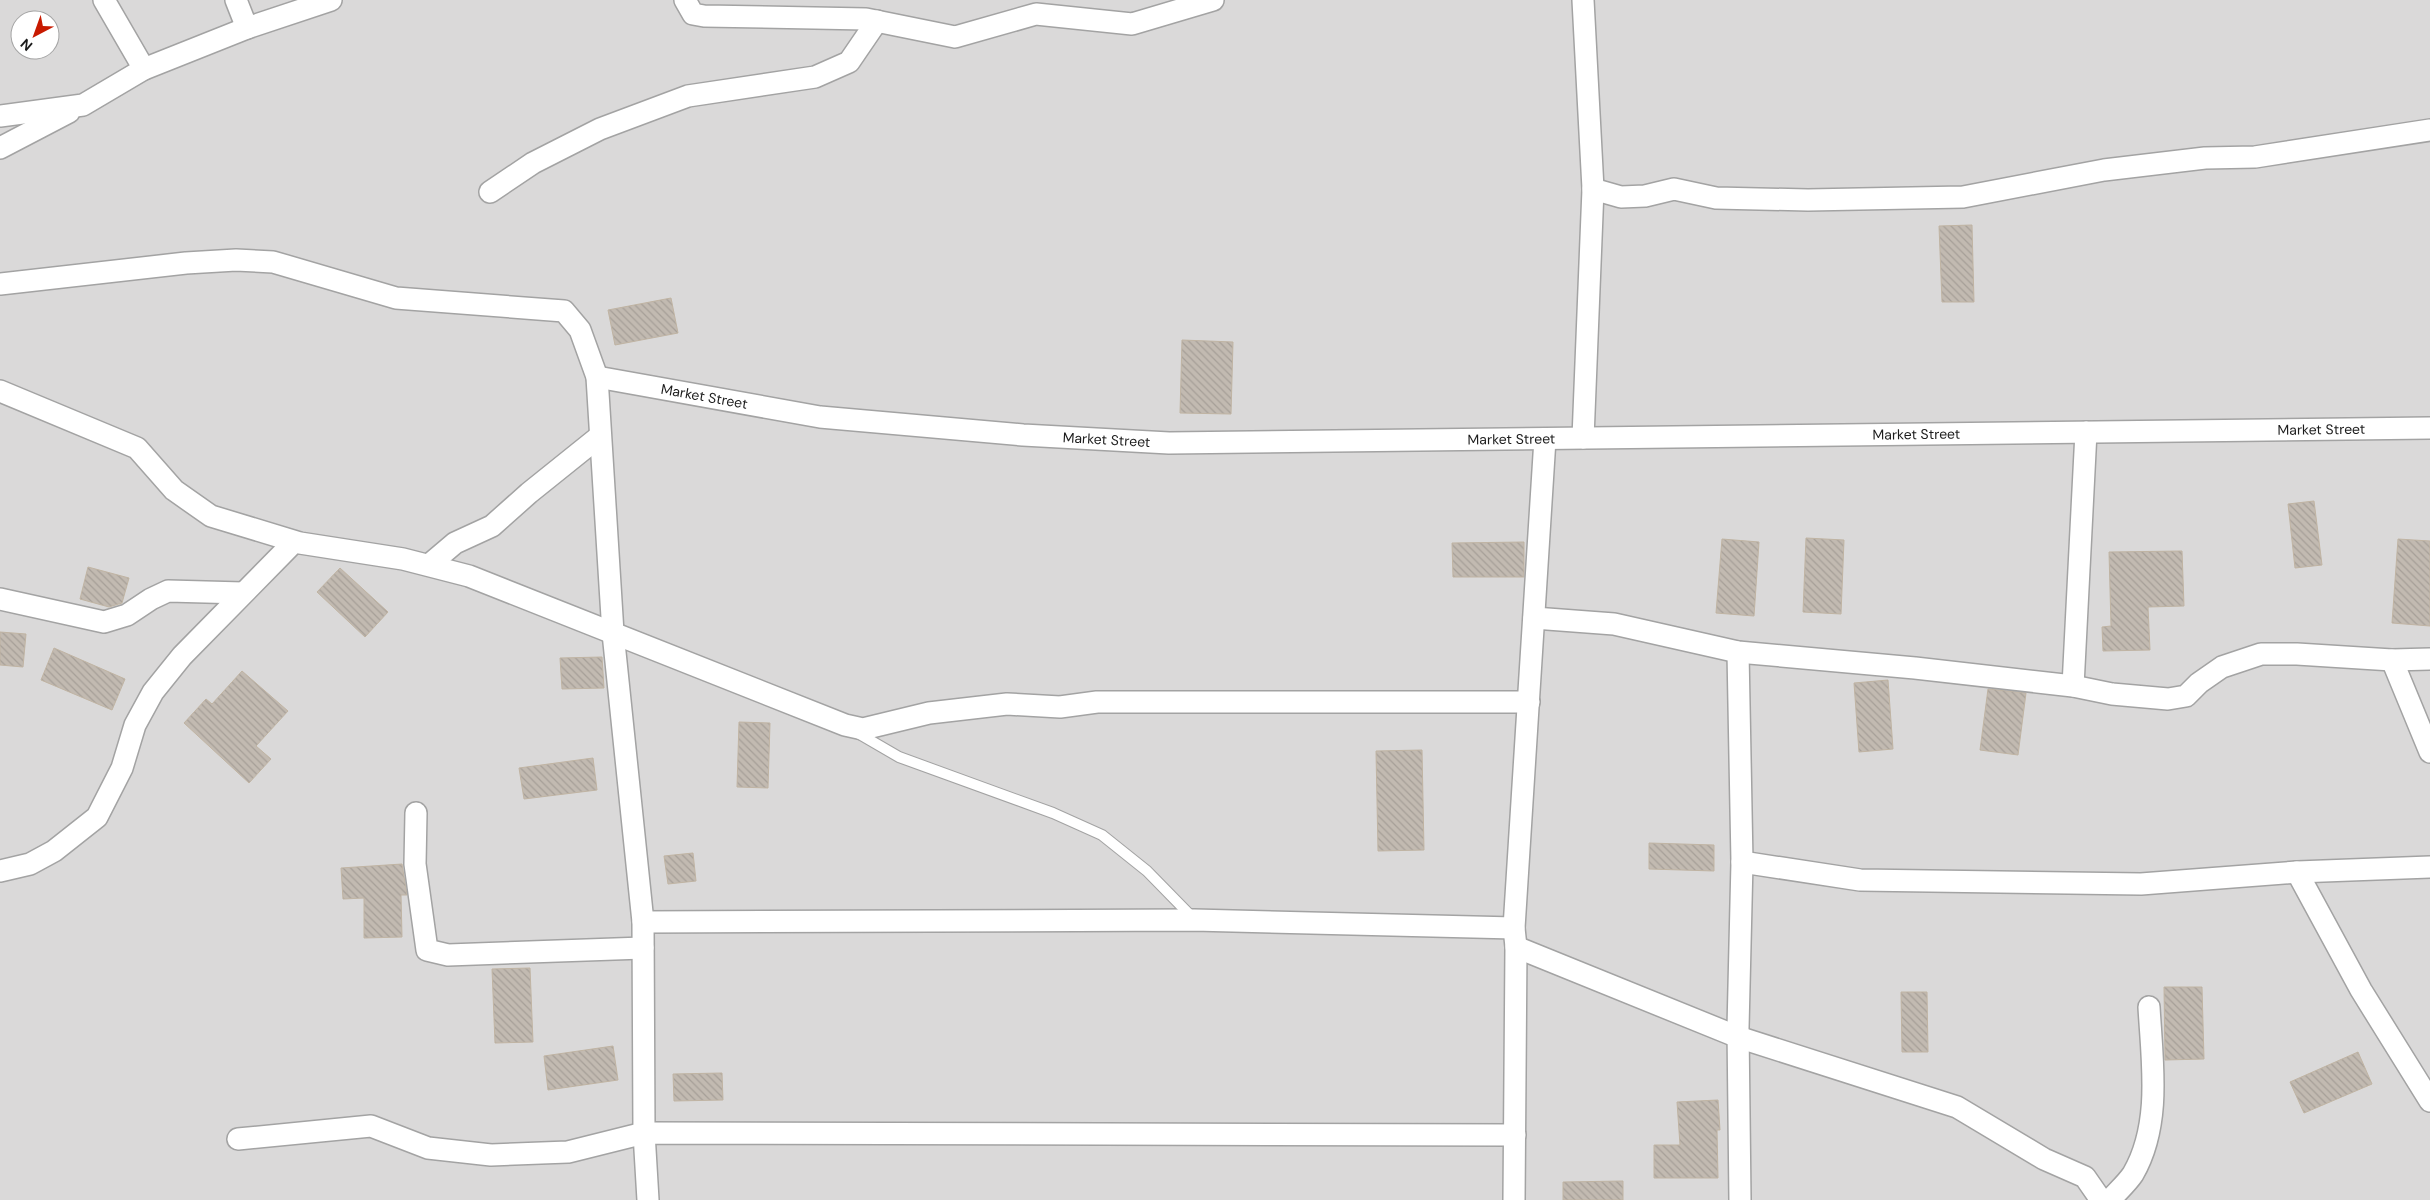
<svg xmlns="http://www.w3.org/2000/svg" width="2430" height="1200" viewBox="0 0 2430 1200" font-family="'DM Sans',sans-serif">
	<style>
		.residential { fill: #dad9d9; fill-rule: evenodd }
		.building { fill: url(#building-back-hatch); stroke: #c0b4a3 }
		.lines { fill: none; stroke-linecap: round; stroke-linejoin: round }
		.service-casing { stroke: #a3a3a3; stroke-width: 12 }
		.minor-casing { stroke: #a3a3a3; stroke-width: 24 }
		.service { stroke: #fff; stroke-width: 10 }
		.minor { stroke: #fff; stroke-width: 21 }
		.labels { text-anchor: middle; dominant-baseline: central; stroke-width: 4.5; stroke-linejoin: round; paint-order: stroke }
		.street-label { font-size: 14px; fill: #1c1c1c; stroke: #fff }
	</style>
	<defs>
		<pattern id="building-back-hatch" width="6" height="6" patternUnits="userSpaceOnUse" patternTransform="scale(1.25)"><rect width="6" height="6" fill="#c2bab1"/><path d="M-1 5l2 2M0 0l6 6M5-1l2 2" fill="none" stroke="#a69f98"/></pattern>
	</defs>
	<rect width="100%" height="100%" fill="#eeebe1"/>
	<path class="residential" d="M0 0H2430V1200H0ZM20 20H50V50H20Z"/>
	<path class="building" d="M1972 225 1974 302H1942L1939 226Z
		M671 298 678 333 615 345 608 310Z
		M1182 340 1233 342 1231 414 1180 413Z
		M2314 501 2322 565 2295 568 2288 504Z
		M1806 538 1844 540 1841 614 1803 612Z
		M1722 539 1759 542 1754 616 1716 613Z
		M2398 539 2430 541V626L2392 623Z
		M1524 542V577H1453L1452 543Z
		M2182 551 2184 606 2148 607 2150 650 2103 651 2102 627 2111 626 2109 552Z
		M88 567 129 578 122 603 109 607 80 599Z
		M340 568 388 612 365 637 317 592Z
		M0 632 26 634 23 667 0 665Z
		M54 648 125 679 112 710 41 680Z
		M602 657 604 688 562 689 560 658Z
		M242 671 288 711 256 746 271 759 249 783 184 723 206 699 212 704Z
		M1888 680 1893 749 1859 752 1854 683Z
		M1988 689 2026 693 2018 755 1980 750Z
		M739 722 770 723 768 788 737 787Z
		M1422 750 1424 850 1378 851 1376 751Z
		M593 758 597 790 524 799 519 768Z
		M1649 843 1714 845V871L1649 869Z
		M693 853 696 881 668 884 664 856Z
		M402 864 407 895H401L402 937 364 938V898L343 899 341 868Z
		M530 968 533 1042 495 1043 492 969Z
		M2164 987H2202L2204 1059 2165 1060Z
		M1901 992H1927L1928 1052H1902Z
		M613 1046 618 1080 548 1090 544 1056Z
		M2358 1052 2372 1084 2304 1113 2290 1082Z
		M722 1073 723 1100 674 1101 673 1074Z
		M1718 1100 1720 1130H1717L1718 1178H1654V1145H1680L1677 1102Z
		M1623 1181V1200H1563V1182Z"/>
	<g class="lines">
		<defs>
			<path id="service" d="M856 732 899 757 1053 813 1102 835 1147 871 1193 918"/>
			<g id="minor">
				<path d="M104 0 144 69"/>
				<path d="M236 0 247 28"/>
				<path d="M685 0 693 14 704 16 866 19 955 37 1036 14 1132 24 1213 0"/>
				<path d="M0 116 83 105 144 69 247 28 331 0"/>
				<path d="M0 148 69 112"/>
				<path d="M1593 189 1621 197 1645 196 1674 189 1716 198 1808 200 1963 197 2104 170 2205 158 2255 157 2430 130"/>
				<path d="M490 192 533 163 600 129 688 96 815 77 849 62 877 21"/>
				<path d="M0 284 186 263 236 260 273 262 396 298 564 311 580 330 597 377 613 633 643 922 644 1133 648 1200"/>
				<path id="s1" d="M597 377 820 417 1023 435 1169 443 2430 428"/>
				<path d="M0 391 137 448 174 490 211 516 300 543 403 559 469 576 845 725 863 729 929 713 1007 704 1060 707 1097 702H1529"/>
				<path d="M1583 438 1593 189 1583 0"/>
				<path d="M429 565 455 543 492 526 529 493 600 436"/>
				<path d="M0 599 104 622 127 615 151 599 168 591 243 593"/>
				<path d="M1534 618 1614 624 1738 652 1915 668 2073 686 2112 694 2168 699 2186 696 2199 683 2222 667 2261 654H2297L2392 660 2430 659"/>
				<path d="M1738 652 1742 862 1738 1028 1740 1200"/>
				<path d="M2392 660 2430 752"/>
				<path d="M2073 686 2086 432"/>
				<path d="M416 813 415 864 427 950 448 955 643 948"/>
				<path d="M1742 862 1860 880 2141 884 2297 872 2430 867"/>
				<path d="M0 871 30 864 54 851 97 817 122 768 135 725 153 692 182 656 294 542"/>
				<path d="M2297 872 2361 990 2430 1101"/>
				<path d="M643 922 1194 920 1514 928"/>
				<path d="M1516 947 1738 1037 1957 1107 2044 1159 2085 1177 2101 1200"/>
				<path d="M238 1139 371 1126 428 1148 491 1155 568 1152 644 1133 1515 1135"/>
				<path d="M1514 1200 1516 947 1514 928 1545 439"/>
				<path d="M2110 1200C2117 1192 2127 1183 2133 1174 2162 1124 2152 1061 2149 1007"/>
			</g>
		</defs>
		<use href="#service" class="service-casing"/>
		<use href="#minor" class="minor-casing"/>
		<use href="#service" class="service"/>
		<use href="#minor" class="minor"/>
	</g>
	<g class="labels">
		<g class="street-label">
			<text stroke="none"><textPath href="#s1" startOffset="109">Market Street</textPath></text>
			<text stroke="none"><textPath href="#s1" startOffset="1729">Market Street</textPath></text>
			<text stroke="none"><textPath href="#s1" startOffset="1324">Market Street</textPath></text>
			<text stroke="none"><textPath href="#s1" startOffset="514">Market Street</textPath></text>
			<text stroke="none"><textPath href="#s1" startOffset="919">Market Street</textPath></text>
		</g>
	</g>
	<g transform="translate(35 35) rotate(221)"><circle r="24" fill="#ffffff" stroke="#a4a4a4"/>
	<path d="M0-4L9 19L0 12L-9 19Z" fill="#c81a00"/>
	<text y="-8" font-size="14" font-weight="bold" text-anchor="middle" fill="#1c1c1c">N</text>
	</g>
</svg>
